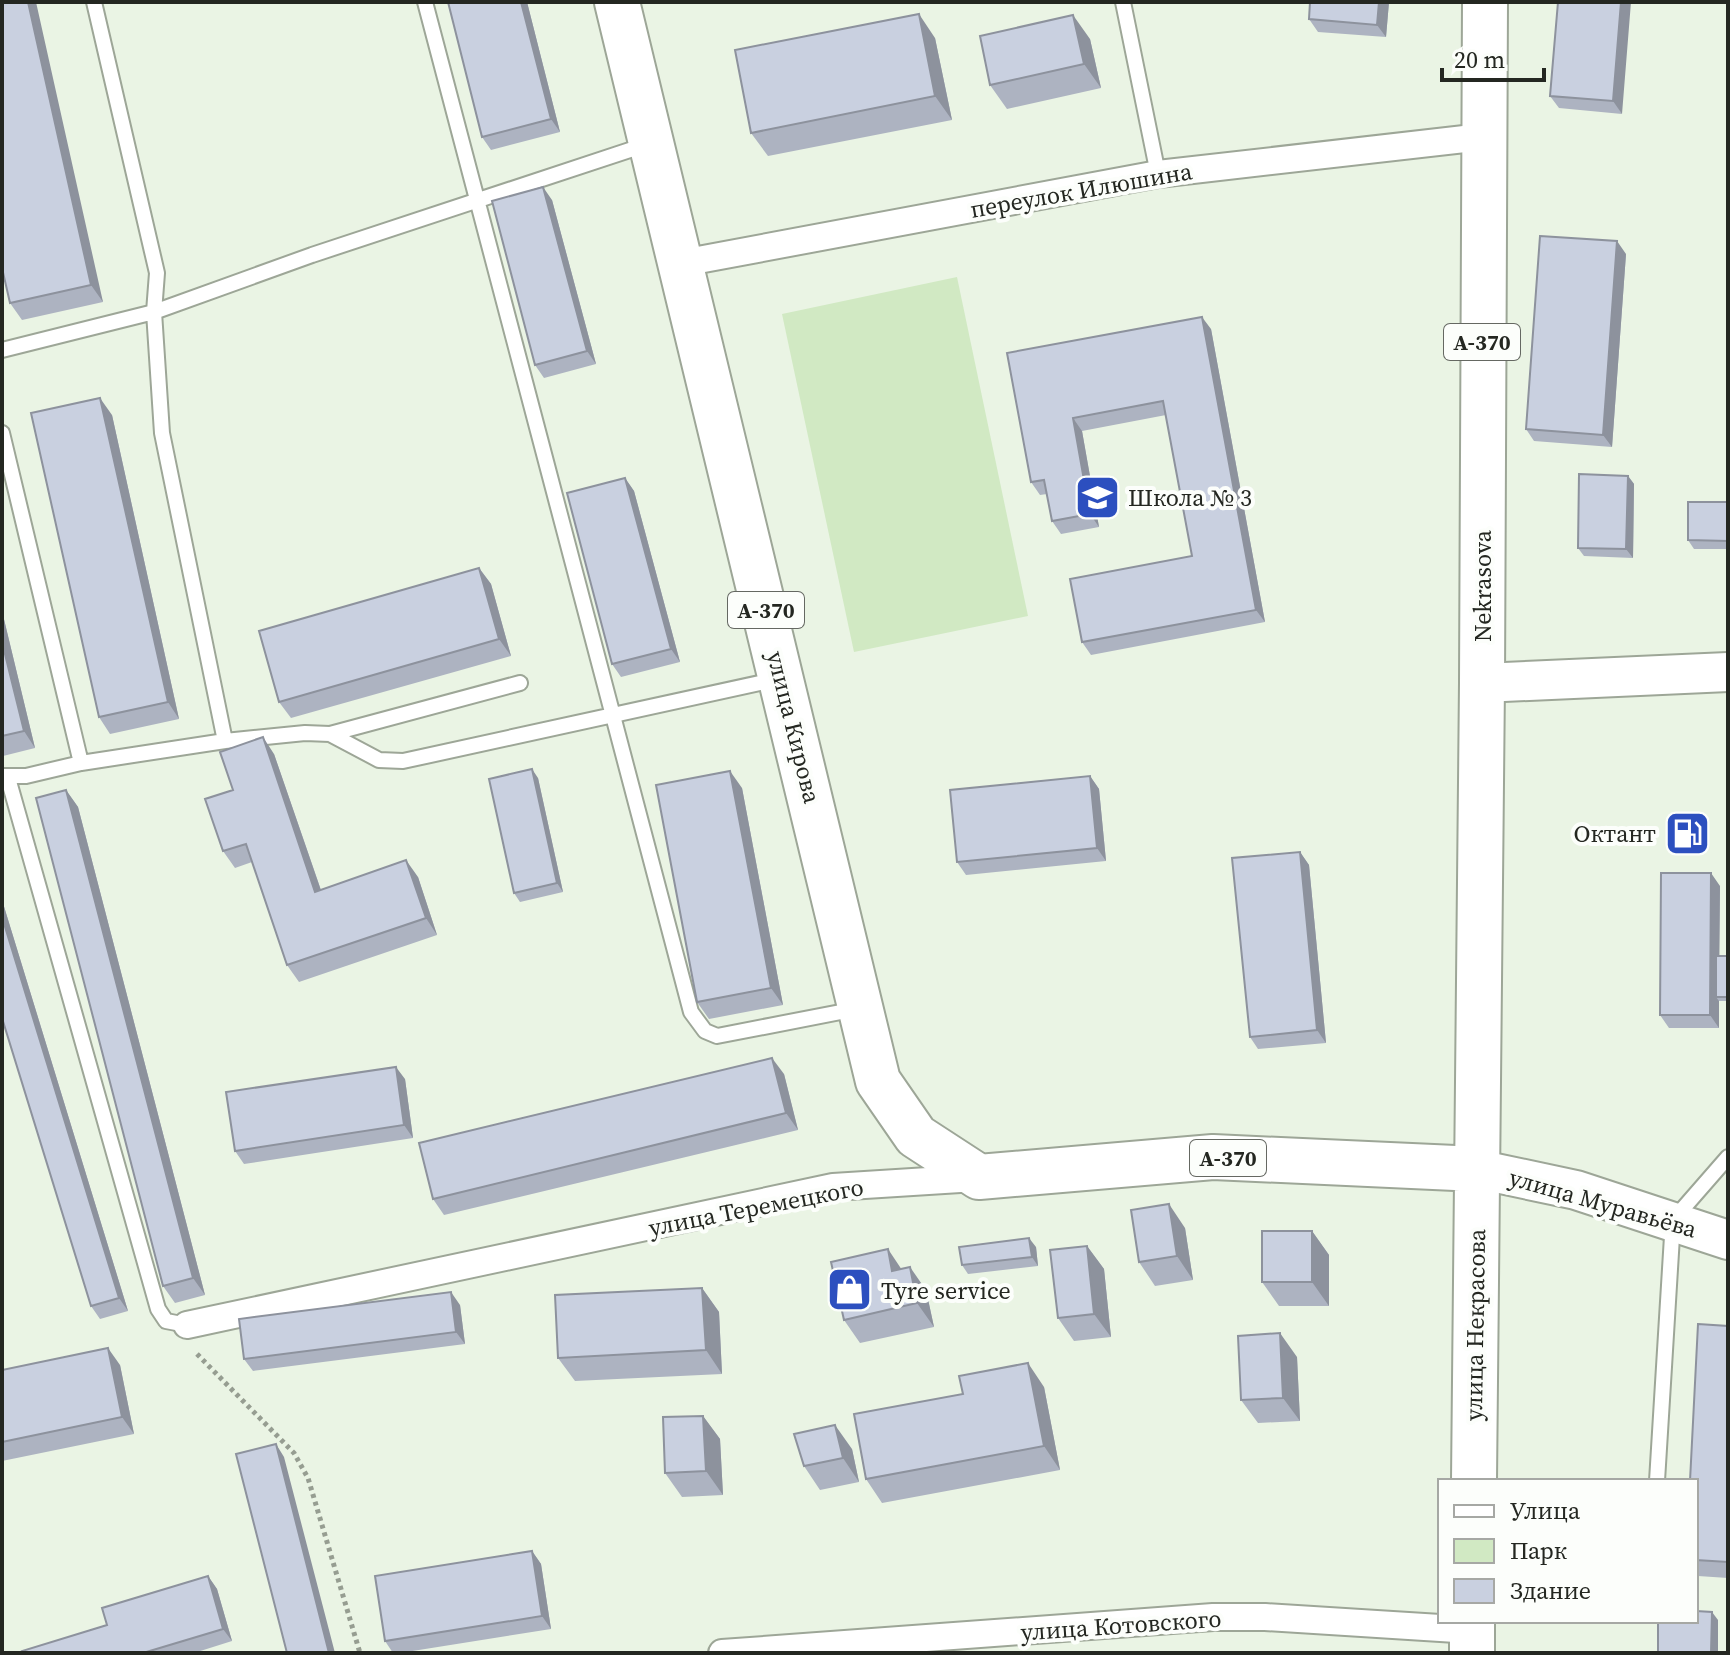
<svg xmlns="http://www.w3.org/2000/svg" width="1730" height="1655" viewBox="0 0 1730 1655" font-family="'Source Serif 4',serif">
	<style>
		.green { fill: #d1e9c3 }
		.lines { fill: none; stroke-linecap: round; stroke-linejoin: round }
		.lane-casing { stroke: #9da697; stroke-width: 18 }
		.street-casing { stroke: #9da697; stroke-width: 30 }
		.secondary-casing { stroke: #9da697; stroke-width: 42 }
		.highway-casing { stroke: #9da697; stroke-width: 48 }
		.path { stroke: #969d91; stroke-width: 5; stroke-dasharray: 4 4; stroke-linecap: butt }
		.lane { stroke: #fff; stroke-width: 14 }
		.street { stroke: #fff; stroke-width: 26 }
		.secondary { stroke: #fff; stroke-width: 38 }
		.highway { stroke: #fff; stroke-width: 44 }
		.wall { fill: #adb3c1 }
		.shaded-wall { fill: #8d929d }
		.building { fill: #c9d0e0; stroke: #8d929d; stroke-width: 2 }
		.labels { text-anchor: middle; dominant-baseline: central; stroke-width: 8; stroke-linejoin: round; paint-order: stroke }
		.shield { fill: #fcfefb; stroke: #656862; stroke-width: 2 }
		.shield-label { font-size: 22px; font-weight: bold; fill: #242721 }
		.street-label { font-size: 24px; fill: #242721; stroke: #fcfefb }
		.poi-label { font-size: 24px; fill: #242721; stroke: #fcfefb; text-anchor: start }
	</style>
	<rect width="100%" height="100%" fill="#eaf4e4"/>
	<path class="green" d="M957 277 1028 616 854 652 782 314Z"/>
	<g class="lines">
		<defs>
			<path id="lane" d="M94 2 157 273 154 312 162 433 225 741
				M425 2 691 1012 705 1031 717 1036 856 1009
				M1123 2 1158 174
				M2 350 154 312 312 255 648 144
				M2 433 81 763
				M330 734 379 760 403 761 778 679
				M2 776H26L81 763 225 741 305 733 330 734 520 683
				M8 778 158 1309 166 1321 187 1325
				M1657 1481 1673 1220 1728 1157"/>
			<path id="street" d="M682 263 1158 174 1482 137
				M187 1325 833 1187 976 1178
				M722 1653 1213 1617H1265L1472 1630"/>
			<path id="secondary" d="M1482 683 1728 672
				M1477 1169 1576 1190 1728 1240"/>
			<path id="highway" d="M617 2 878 1081 916 1136 979 1177 1213 1157 1477 1169
				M1474 1481 1482 683 1485 2
				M1472 1621V1653"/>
		</defs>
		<use href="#lane" class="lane-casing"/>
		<use href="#street" class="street-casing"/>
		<use href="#secondary" class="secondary-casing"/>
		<use href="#highway" class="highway-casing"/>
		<path class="path" d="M197 1354 294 1453 308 1478 360 1653"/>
		<use href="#lane" class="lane"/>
		<use href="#street" class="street"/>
		<use href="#secondary" class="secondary"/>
		<use href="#highway" class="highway"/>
	</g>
	<path class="wall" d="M2 2 103 302 22 320 10 303Z
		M448 2H527L560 132 491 150 482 137Z
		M1310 2H1389L1386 37 1318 32 1309 19Z
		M1558 2 1622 114 1559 108 1550 96Z
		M935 38 952 120 768 156 751 133Z
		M1090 39 1101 88 1007 109 990 85Z
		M552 200 596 364 544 378 535 365Z
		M1626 254 1612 447 1534 441 1526 429Z
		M1211 329 1265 622 1091 655 1082 642 1192 556 1166 415 1082 431 1099 527 1061 534 1052 521 1047 494 1040 495 1031 482 1007 353Z
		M112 415 179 719 110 734 99 717Z
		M1628 476 1634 484 1633 558 1584 556 1578 548Z
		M625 478 634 491 680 662 621 677 612 664Z
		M1728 502V549H1694L1688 540Z
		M479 568 491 584 511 656 291 718 279 702Z
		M2 611 35 748 3 756 2 754Z
		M274 754 321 890 418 877 437 935 299 982 287 965 252 862 235 868 223 851 233 790Z
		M1090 776 1099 789 1106 861 966 875 957 862Z
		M538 778 563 892 520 902 514 893Z
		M742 788 783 1005 709 1019 697 1002Z
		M66 790 78 807 205 1295 175 1303 163 1286Z
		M1300 852 1309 865 1326 1043 1258 1049 1250 1037Z
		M1720 886 1719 956H1728V1001H1719V1028H1669L1660 1015Z
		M2 900 128 1311 100 1319 91 1306 2 1018Z
		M784 1074 798 1130 444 1215 433 1199Z
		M405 1079 413 1138 244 1164 235 1151Z
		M1185 1228 1193 1280 1155 1286 1139 1262Z
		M1312 1231 1329 1255V1306H1279L1262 1282Z
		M1087 1246 1104 1269 1111 1337 1074 1341 1058 1318Z
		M1036 1247 1038 1266 968 1274 962 1265Z
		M702 1288 719 1312 722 1374 575 1381 558 1358Z
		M926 1290 934 1327 860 1343 844 1320Z
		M460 1305 465 1344 253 1371 244 1359Z
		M1728 1326V1578L1698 1576 1696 1574V1481Z
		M1297 1357 1300 1421 1258 1423 1241 1400Z
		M120 1365 134 1434 2 1461V1370Z
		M1044 1387 1060 1470 882 1503 866 1479 963 1394Z
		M703 1416 720 1439 723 1495 682 1497 665 1473Z
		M852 1449 859 1482 820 1490 804 1466Z
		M532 1551 541 1564 551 1629 400 1653H393L385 1641Z
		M208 1576 217 1589 232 1641 194 1653H23L107 1625Z"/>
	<path class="shaded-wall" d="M28 2H36L103 302 91 285Z
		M521 2H527L560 132 551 119Z
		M1379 2H1389L1386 37 1377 25Z
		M1621 2H1631L1622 114 1613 101Z
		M919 14 935 38 952 120 935 96Z
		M1073 15 1090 39 1101 88 1084 64Z
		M543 187 552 200 596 364 587 351Z
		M1617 241 1626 254 1612 447 1603 435Z
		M1202 317 1211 329 1265 622 1256 610Z
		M100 398 112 415 179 719 168 702Z
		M1073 418 1082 431 1099 527 1090 514Z
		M1628 476 1634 484 1633 558 1626 549Z
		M625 478 634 491 680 662 671 649Z
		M479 568 491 584 511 656 499 639Z
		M2 611 35 748 24 731 2 642Z
		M263 737 274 754 327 908 315 892Z
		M532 769 538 778 563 892 557 883Z
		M730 771 742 788 783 1005 771 988Z
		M1090 776 1099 789 1106 861 1097 848Z
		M66 790 78 807 205 1295 193 1278Z
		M1300 852 1309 865 1326 1043 1317 1030Z
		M406 860 418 877 437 935 426 918Z
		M1711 873 1720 886 1719 997H1716L1719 1001V1028L1710 1015Z
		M2 900 128 1311 119 1298 2 917Z
		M772 1058 784 1074 798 1130 786 1113Z
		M396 1067 405 1079 413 1138 404 1125Z
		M1169 1204 1185 1228 1193 1280 1177 1256Z
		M1312 1231 1329 1255V1306L1312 1282Z
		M1029 1238 1036 1247 1038 1266 1032 1257Z
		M1087 1246 1104 1269 1111 1337 1094 1314Z
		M888 1249 904 1273 892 1271Z
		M910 1267 926 1290 934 1327 917 1303Z
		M702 1288 719 1312 722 1374 706 1350Z
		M451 1292 460 1305 465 1344 456 1332Z
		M1280 1333 1297 1357 1300 1421 1283 1398Z
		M108 1348 120 1365 134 1434 122 1417Z
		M1028 1363 1044 1387 1060 1470 1044 1446Z
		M703 1416 720 1439 723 1495 706 1471Z
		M835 1425 852 1449 859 1482 843 1458Z
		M276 1444 284 1457 335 1653H329Z
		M532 1551 541 1564 551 1629 542 1616Z
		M208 1576 217 1589 232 1641 223 1629Z
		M1712 1612 1718 1620V1653H1711Z"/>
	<path class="building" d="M2 2H28L91 285 10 303 2 268Z
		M448 2H521L551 119 482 137Z
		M1310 2H1379L1377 25 1309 19Z
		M1558 2H1621L1613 101 1550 96Z
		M919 14 935 96 751 133 735 50Z
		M1073 15 1084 64 990 85 980 36Z
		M543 187 587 351 535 365 492 201Z
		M1540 236 1617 241 1603 435 1526 429Z
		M1202 317 1256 610 1082 642 1070 579 1192 556 1163 401 1073 418 1090 514 1052 521 1044 480 1031 482 1007 353Z
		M100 398 168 702 99 717 31 413Z
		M1579 474 1628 476 1626 549 1578 548Z
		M625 478 671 649 612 664 567 493Z
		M1688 502H1728V541L1688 540Z
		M479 568 499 639 279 702 259 631Z
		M2 642 24 731 2 736Z
		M263 737 315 892 406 860 426 918 287 965 246 844 223 851 205 799 233 790 220 752Z
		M532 769 557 883 514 893 489 779Z
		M730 771 771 988 697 1002 656 785Z
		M1090 776 1097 848 957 862 950 790Z
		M66 790 193 1278 163 1286 36 798Z
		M1300 852 1317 1030 1250 1037 1232 858Z
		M1661 873H1711L1710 1015H1660Z
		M2 917 119 1298 91 1306 2 1018Z
		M1716 956H1728V997H1716Z
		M772 1058 786 1113 433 1199 419 1143Z
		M396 1067 404 1125 235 1151 226 1092Z
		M1169 1204 1177 1256 1139 1262 1131 1210Z
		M1262 1231H1312V1282H1262Z
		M1029 1238 1032 1257 962 1265 959 1247Z
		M1087 1246 1094 1314 1058 1318 1050 1250Z
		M888 1249 892 1271 910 1267 917 1303 844 1320 831 1262Z
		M702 1288 706 1350 558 1358 555 1295Z
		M451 1292 456 1332 244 1359 239 1319Z
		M1698 1324 1728 1326V1562L1696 1560V1481H1690Z
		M1280 1333 1283 1398 1241 1400 1238 1336Z
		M108 1348 122 1417 2 1442V1370Z
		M1028 1363 1044 1446 866 1479 854 1414 963 1394 959 1376Z
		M703 1416 706 1471 665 1473 663 1417Z
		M835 1425 843 1458 804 1466 794 1434Z
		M276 1444 329 1653H287L236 1454Z
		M532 1551 542 1616 385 1641 375 1576Z
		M208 1576 223 1629 143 1653H23L22 1651 107 1625 102 1608Z
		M1696 1611 1712 1612 1711 1653H1658V1621H1696Z"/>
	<defs>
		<symbol id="school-square" viewBox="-11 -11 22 22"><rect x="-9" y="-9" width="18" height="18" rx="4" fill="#2c4fbf" stroke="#fcfefb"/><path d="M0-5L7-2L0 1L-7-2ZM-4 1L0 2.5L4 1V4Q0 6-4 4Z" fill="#fff"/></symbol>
		<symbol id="fuel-square" viewBox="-11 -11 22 22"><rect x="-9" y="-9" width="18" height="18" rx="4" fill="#2c4fbf" stroke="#fcfefb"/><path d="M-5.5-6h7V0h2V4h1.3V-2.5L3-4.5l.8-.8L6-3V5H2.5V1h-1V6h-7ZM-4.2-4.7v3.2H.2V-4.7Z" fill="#fff"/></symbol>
		<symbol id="shop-square" viewBox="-11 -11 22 22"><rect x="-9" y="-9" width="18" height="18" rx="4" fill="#2c4fbf" stroke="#fcfefb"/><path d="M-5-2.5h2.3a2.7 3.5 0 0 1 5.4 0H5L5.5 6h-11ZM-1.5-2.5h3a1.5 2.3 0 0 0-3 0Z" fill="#fff"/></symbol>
	</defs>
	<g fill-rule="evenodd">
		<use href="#school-square" x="1072" y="472" width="51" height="51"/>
		<use href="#fuel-square" x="1662" y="808" width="51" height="51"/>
		<use href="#shop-square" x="824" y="1264" width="51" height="51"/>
	</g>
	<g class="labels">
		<g class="shield">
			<rect x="1444" y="324" width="76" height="36" rx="6"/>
			<rect x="728" y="592" width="76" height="36" rx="6"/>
			<rect x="1190" y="1140" width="76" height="36" rx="6"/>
		</g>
		<g class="shield-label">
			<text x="1482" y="342">А-370</text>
			<text x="766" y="610">А-370</text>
			<text x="1228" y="1158">А-370</text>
		</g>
		<g class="street-label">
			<text transform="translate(1081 190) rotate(-10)">переулок Илюшина</text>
			<text transform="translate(1482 586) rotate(-90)">Nekrasova</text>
			<text transform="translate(794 727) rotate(76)">улица Кирова</text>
			<text transform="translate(1603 1203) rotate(16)">улица Муравьёва</text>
			<text transform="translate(756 1207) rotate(-11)">улица Теремецкого</text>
			<text transform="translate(1475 1325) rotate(-89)">улица Некрасова</text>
			<text transform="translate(1121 1625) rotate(-4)">улица Котовского</text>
		</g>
		<g class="poi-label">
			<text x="1128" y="497">Школа № 3</text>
			<text x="1656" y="833" text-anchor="end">Октант</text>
			<text x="881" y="1290">Tyre service</text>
		</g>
	</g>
	<rect width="1730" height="1655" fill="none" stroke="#242721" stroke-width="8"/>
	<rect x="1438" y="1479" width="260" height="144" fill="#fcfefb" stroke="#a6a8a4" stroke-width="2"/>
	<rect x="1454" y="1505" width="40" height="12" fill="#ffffff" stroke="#a6a8a4" stroke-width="2"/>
	<text x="1510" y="1519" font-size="24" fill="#242721">Улица</text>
	<rect x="1454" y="1539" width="40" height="24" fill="#d1e9c3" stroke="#a6a8a4" stroke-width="2"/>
	<text x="1510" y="1559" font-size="24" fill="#242721">Парк</text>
	<rect x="1454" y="1579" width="40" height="24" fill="#c9d0e0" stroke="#a6a8a4" stroke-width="2"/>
	<text x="1510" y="1599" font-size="24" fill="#242721">Здание</text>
	<path d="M1442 68v12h102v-12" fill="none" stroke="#242721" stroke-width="4"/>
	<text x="1454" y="68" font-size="24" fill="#242721" stroke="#fcfefb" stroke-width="6" paint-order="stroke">20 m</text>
</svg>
